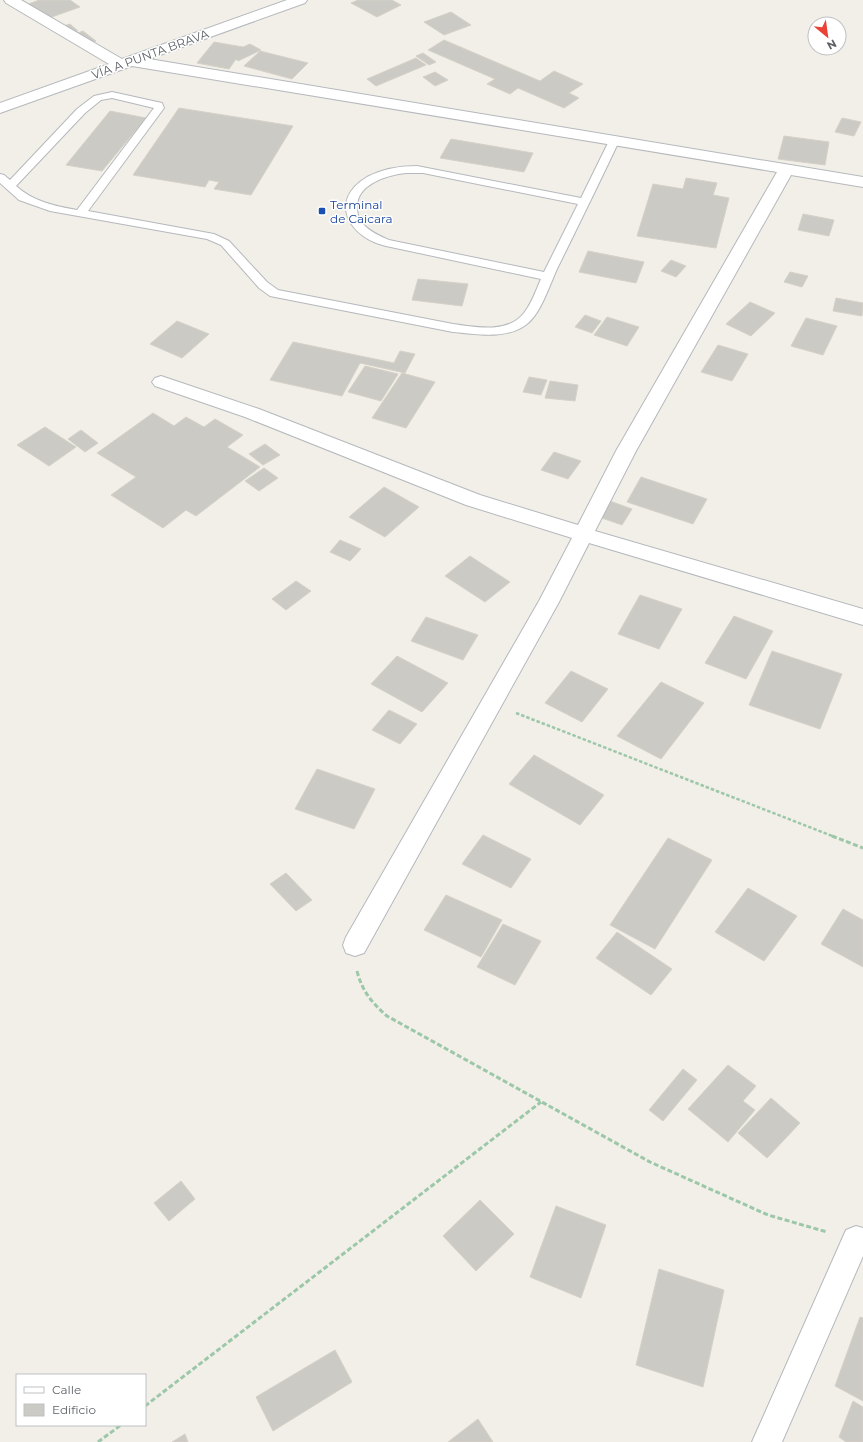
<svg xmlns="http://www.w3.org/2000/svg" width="863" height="1442" viewBox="0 0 863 1442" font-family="Montserrat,sans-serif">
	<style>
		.building { fill: #cccac5; stroke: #d6d1c6 }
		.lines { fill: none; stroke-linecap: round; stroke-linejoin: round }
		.service-casing { stroke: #b5b8bc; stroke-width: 2 }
		.minor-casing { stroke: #b5b8bc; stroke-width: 2 }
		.path-far1 { stroke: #9cc7a9; stroke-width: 2.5; stroke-dasharray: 3.5 2; stroke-linecap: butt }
		.path { stroke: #9cc7a9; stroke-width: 3; stroke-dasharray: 5 2.5; stroke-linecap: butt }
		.service { fill: #fff; fill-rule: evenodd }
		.minor { fill: #fff; fill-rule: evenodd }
		.transit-dot { fill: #1a4fb4; stroke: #fff; stroke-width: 1.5 }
		.labels { text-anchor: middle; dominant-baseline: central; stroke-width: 3; stroke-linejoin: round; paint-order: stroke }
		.far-street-label { font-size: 12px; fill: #5f6368; stroke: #fff }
		.far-transit-label { font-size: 12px; fill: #164399; stroke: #fff; text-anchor: start }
	</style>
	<rect width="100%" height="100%" fill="#f1efe8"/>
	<path class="building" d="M39 0H70L80 7 46 19 26 5Z
		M358 0H392L401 5 377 17 351 3Z
		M451 12 471 25 444 35 424 22Z
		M70 24 78 31 69 35 60 27Z
		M83 31 96 41 83 46 70 36Z
		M444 40 540 81 554 71 583 84 569 93 579 98 564 108 518 88 510 94 487 84 495 79 428 50Z
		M214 42 243 47 250 44 261 50 238 61 236 59 229 69 197 63Z
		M260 51 308 63 292 79 244 66Z
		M423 53 436 62 429 65 416 56Z
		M416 58 426 65 376 86 367 79Z
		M435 72 448 80 435 86 423 77Z
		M179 108 293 126 251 195 214 189 219 182 209 180 205 187 133 175Z
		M110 111 146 118 102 171 66 165Z
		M842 118 861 122 854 136 835 132Z
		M784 136 829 142 825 165 778 159Z
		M451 139 533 153 524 172 440 158Z
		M686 178 717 183 713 195 729 198 716 248 637 236 653 184 683 189Z
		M803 214 834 220 829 236 798 230Z
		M588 251 644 262 636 283 579 272Z
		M671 260 686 266 676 277 661 271Z
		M790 272 808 276 802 287 784 282Z
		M418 279 468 284 462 306 412 300Z
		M836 298 863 303 862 316 833 311Z
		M750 302 775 313 751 336 726 324Z
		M585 315 601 321 592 333 575 327Z
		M607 317 639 327 627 346 594 335Z
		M806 318 837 326 823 355 791 346Z
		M177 321 209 334 182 358 150 344Z
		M293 342 394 363 400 351 415 354 405 373 360 363 342 396 270 380Z
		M718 345 748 354 732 381 701 372Z
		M365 366 398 374 381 401 348 392Z
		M402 373 435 382 406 428 372 418Z
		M529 377 547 380 541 395 523 392Z
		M550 381 578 385 575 401 545 398Z
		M153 413 174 426 186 417 204 427 215 419 243 435 227 447 260 467 196 516 186 510 163 528 111 495 136 477 97 453Z
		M45 427 76 447 49 466 17 445Z
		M81 430 98 443 85 452 68 439Z
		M265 444 280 455 263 465 249 454Z
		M554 452 581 461 568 479 541 470Z
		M264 468 278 478 259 491 245 481Z
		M641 477 707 499 693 524 627 502Z
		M384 487 419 507 385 537 349 517Z
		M607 500 632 509 622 525 596 516Z
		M340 540 361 549 350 561 330 552Z
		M470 556 510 582 485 602 445 576Z
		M296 581 311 591 286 610 272 599Z
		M640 595 682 609 659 649 618 634Z
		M734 616 773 631 746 679 705 663Z
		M426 617 478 635 463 660 411 641Z
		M772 651 842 674 820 729 749 705Z
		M397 656 448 683 422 712 371 684Z
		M571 671 608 689 582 722 545 703Z
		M661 682 704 703 661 759 617 736Z
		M389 710 417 724 400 744 372 730Z
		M534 755 604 795 580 825 509 784Z
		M317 769 375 789 354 829 295 809Z
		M483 835 531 859 511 888 462 864Z
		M668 838 712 860 655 949 610 925Z
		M286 873 312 900 296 911 270 884Z
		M748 888 797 916 764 961 715 932Z
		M446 895 502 920 481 957 424 930Z
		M843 909 863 920V967L821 944Z
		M503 924 541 941 515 985 477 967Z
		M617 932 672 969 651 995 596 958Z
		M728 1065 756 1086 743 1101 755 1110 728 1142 688 1109Z
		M683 1069 697 1080 663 1121 649 1110Z
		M771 1098 800 1123 767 1158 738 1133Z
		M181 1181 195 1199 169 1221 154 1203Z
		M480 1200 514 1234 476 1271 443 1236Z
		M556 1206 606 1225 581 1298 530 1277Z
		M659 1269 724 1290 703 1387 636 1365Z
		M860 1317 863 1318V1401L835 1386Z
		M335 1350 352 1382 273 1431 256 1397Z
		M853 1401 863 1407V1442H846L839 1437Z
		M478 1419 493 1442H448Z
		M185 1434 188 1442H172Z"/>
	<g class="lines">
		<defs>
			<path id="service" d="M112 92 162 103 164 108 88 211 214 234 229 241 267 282 278 290 453 324C475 327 508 334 524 313 532 303 536 290 541 279L386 246C350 238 327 201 367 177 382 169 400 166 417 166L581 198 609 141 614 138 619 141C599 184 578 226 557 269 550 284 541 313 527 324 507 340 476 334 453 332L270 296 259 288 221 245 207 239 50 211 19 200 0 183V174L4 175 10 180 77 109 94 96ZM112 98 154 108 77 210C55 206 34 202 16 186L85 113 101 100ZM406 173H423L578 204 544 272 389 240C380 236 370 232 363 224 359 220 357 214 357 207 357 184 387 175 406 173Z"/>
			<path id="minor" d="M4 0H21L122 59 287 0H307L305 3 149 59 863 177V187L791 175 636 451 595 531 863 609V625L589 543 559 602 364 953 355 956 346 953 343 945 346 937 539 601 572 538 466 505 245 417 155 386 152 382 155 378 161 376 167 378 259 409 480 495 578 525 616 451 777 172 132 66 0 113V103L109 64 6 3Z
				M856 1226 863 1228V1256L782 1442H752L846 1230Z"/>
		</defs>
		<use href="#service" class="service-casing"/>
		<use href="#minor" class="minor-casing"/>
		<path class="path-far1" d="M516 713 835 837"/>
		<path class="path" d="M832 836 863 848
			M357 971C362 991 372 1003 387 1016L650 1162 768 1215 827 1232
			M145 1406 541 1102
			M98 1442 121 1425"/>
		<use href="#service" class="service"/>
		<use href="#minor" class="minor"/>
	</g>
	<rect class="transit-dot" x="318" y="207" width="8" height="8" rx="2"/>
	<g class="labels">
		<g class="far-street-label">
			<text transform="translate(150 54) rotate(-20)">VÍA A PUNTA BRAVA</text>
		</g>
		<g class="far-transit-label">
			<text x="330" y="204">Terminal<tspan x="330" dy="14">de Caicara</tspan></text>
		</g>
	</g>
	<rect x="16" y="1374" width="130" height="52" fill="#ffffff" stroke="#bfc1c3"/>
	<rect x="24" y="1387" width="20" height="6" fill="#ffffff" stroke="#bfc1c3"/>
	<text x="52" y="1394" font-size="12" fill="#5f6368">Calle</text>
	<rect x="24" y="1404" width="20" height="12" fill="#cccac5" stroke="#bfc1c3"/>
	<text x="52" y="1414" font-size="12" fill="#5f6368">Edificio</text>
	<g transform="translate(827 36) rotate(151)"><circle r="19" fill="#ffffff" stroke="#bfc1c3"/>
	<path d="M0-3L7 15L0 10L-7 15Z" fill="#ea4335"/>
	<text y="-6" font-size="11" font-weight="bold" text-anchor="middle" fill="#5f6368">N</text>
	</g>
</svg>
